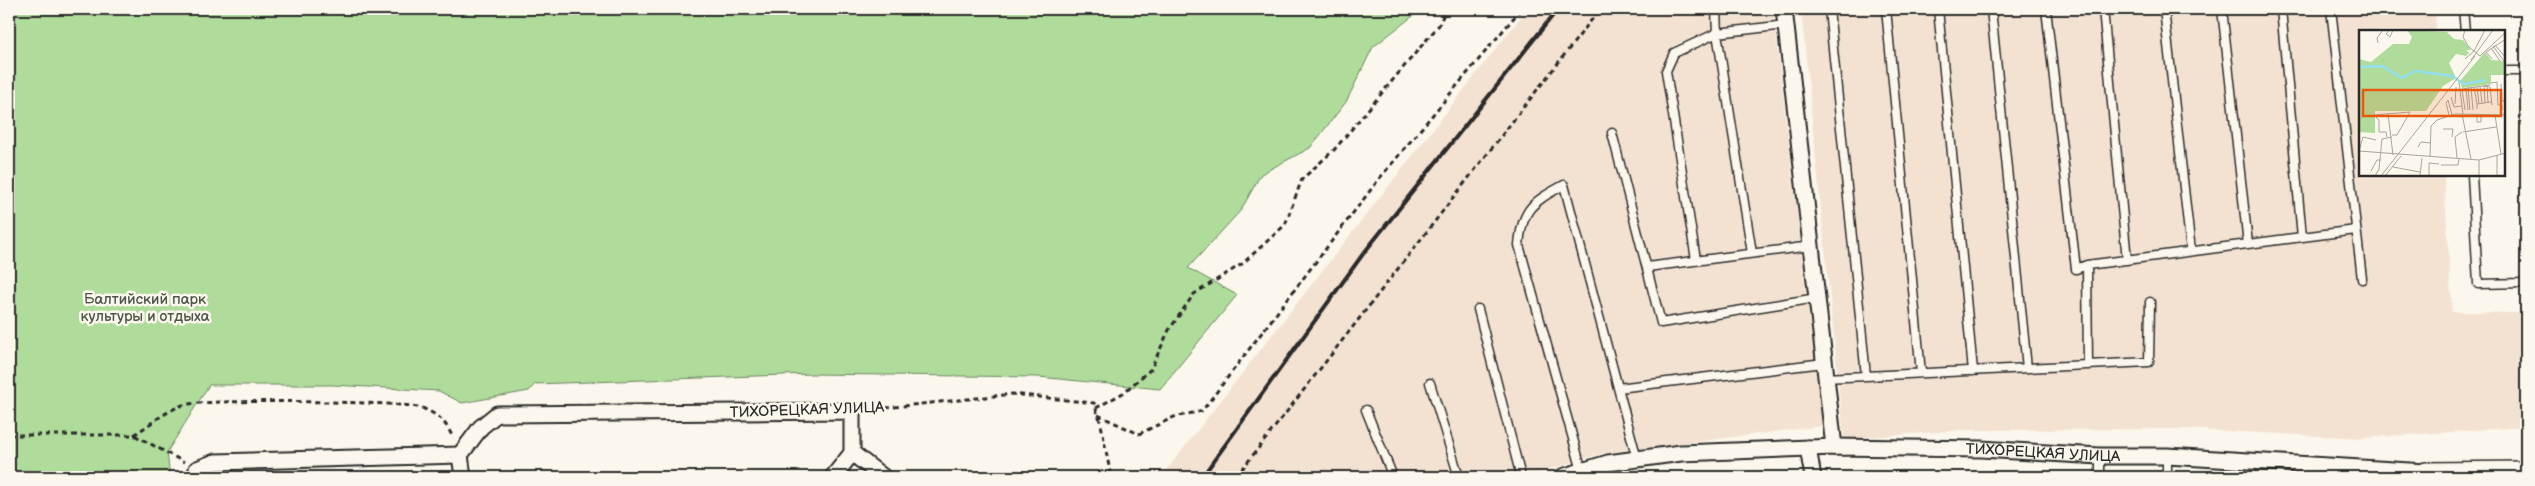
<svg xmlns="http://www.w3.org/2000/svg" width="2535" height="486" viewBox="0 0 2535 486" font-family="'Balsamiq Sans',sans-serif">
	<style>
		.built { fill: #f3e2d1 }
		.green { fill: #afdc9b; stroke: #6d8463 }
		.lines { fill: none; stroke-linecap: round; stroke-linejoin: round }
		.service-casing { stroke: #2b2b2b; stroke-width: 11 }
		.minor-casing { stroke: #2b2b2b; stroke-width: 19 }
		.tertiary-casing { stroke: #2b2b2b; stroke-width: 22 }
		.path { stroke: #2b2b2b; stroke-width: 3; stroke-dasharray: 5 4; stroke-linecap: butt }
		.service { stroke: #fbf7ec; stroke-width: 8 }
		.minor { stroke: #fbf7ec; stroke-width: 15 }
		.tertiary { stroke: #fbf7ec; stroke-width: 19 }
		.rail { stroke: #2b2b2b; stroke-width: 4 }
		.labels { text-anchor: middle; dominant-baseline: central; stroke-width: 5; stroke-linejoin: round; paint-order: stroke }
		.park-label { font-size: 15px; fill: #4c5747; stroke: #fbf7ec }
		.street-label { font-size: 15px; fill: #2b2b2b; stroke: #fbf7ec }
		.inset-river { fill: none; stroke: #91dfef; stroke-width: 2.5 }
		.inset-road { fill: none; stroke: #a8a59f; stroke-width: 1 }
		.view { fill: #e8590c; fill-opacity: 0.15; stroke: #e8590c; stroke-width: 2.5 }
		.inset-edge { fill: none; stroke: #2b2b2b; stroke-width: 2.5 }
	</style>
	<rect width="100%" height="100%" fill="#fbf7ec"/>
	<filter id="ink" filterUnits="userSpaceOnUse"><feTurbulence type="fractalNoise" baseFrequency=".02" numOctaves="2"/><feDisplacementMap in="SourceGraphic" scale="10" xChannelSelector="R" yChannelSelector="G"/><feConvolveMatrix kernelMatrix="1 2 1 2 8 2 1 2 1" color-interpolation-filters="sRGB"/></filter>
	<g filter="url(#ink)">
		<path class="built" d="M1527 9H1773L1822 426 1604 453 1524 477H1161Z
			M1801 9H2435L2436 31H2360V175H2444L2452 312 2526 313V427L2362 438 2182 429 1963 430 1844 439Z"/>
		<path class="green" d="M9 9H1422L1373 47 1346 102 1310 148 1261 174 1241 210 1188 268 1237 295 1160 389 1039 377 811 374 535 384 529 391 462 403 439 391 333 385H209L167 452 170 477H9Z"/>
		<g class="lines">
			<defs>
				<path id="service" d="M1829 9 1866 376
					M1886 9 1921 373
					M1938 9 1973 371
					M1991 9 2027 368
					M2046 9 2076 269 2087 265
					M2103 9 2127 260
					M2164 9 2191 251
					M2222 9 2248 244
					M2281 9 2302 237
					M2331 9 2362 279
					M2463 9 2465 31
					M2504 71H2526
					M1612 133 1661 323 1817 298
					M2472 175 2478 284 2526 283
					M1752 253 1717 33 1786 25
					M1696 260 1666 71 1674 53 1717 33 1716 9
					M1647 267 1811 246
					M1478 309 1521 477
					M2088 365 2087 265 2356 230
					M1825 378 2149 362 2150 302
					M1430 383 1459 477
					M1618 388 1824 363
					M1366 410 1393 477
					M2167 456V477
					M1582 471 1519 245C1522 208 1533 202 1564 185L1637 459
					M1321 476 1322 477
					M2100 477V456"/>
				<g id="minor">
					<path d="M1784 9 1834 447"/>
					<path d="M1808 448 1813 477"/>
					<path d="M852 453 883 477"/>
					<path d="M460 455 481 427 497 414 852 411V453L833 477"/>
					<path d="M460 455 463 477"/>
					<path d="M196 477 197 469 215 462 460 455"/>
					<path id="s1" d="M1562 477 1608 463 1681 453 1834 447 1981 449 2100 456H2167L2426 472"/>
				</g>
				<path id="tertiary" d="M2426 477V472L2526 471"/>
			</defs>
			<use href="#service" class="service-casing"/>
			<use href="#minor" class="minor-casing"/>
			<use href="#tertiary" class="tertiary-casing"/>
			<path class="path" d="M1096 408 1123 393 1151 369 1169 330 1194 294 1242 264 1285 225 1302 179 1334 150 1439 25 1446 9
				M867 410 1013 394 1094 403 1101 424 1111 477
				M1098 415 1139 434 1174 417 1202 411 1379 179 1521 9
				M9 435H134L184 462
				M134 435C149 425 166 411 183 405 201 399 406 401 422 408 439 415 446 422 453 438
				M1236 477 1600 9"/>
			<use href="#service" class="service"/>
			<use href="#minor" class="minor"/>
			<use href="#tertiary" class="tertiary"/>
			<path class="rail" d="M1202 477 1363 254 1558 9"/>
		</g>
	</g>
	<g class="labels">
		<g class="park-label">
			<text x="145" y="299">Балтийский парк<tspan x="145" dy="17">культуры и отдыха</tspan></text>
		</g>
		<g class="street-label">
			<text transform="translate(807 410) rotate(-2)">ТИХОРЕЦКАЯ УЛИЦА</text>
			<text stroke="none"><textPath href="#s1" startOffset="484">ТИХОРЕЦКАЯ УЛИЦА</textPath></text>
		</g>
	</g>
	<g transform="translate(2359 30)">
		<rect width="146" height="146" fill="#fbf7ec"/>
		<path d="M48 0 88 2 95 9 104 10 112 20H107L110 23 107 26 97 24 90 33 97 48 84 56 67 81H16V103L0 102V29L12 32 34 14H50L53 7ZM126 22 132 30 146 31V45H132V54L103 58 101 51Z" fill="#afdc9b"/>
		<path class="inset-river" d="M0 37 23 36 43 48 56 41 93 46 105 54 126 50"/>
		<path class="inset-road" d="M30 0 27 4 31 7 34 0M106 0 104 7 109 16 121 26 147 2M19 13 18 8 24 0M136 15 147 28M134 16 145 31M132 18 141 31M106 29 115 21 126 0M133 29 127 22 147 9M112 30 134 0M100 52 104 84M132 53 138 52 139 75H143V80M142 54 143 71H147M121 56 123 73M124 56 131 57 133 75M109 57 111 80M112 57 114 80M115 57 118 74M118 57 120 74M125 57 126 73M128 57 129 72M107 58 109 80M92 67 95 77 103 76M96 74 97 57M118 79V74L132 72M106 80 103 59 131 55M29 84 34 125M103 84 112 129M118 84V92H122V84M90 85 87 73 89 70 93 85M136 85 142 124M84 99H94L93 107M104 102 137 97M28 107 27 102H20V90L15 85 51 82 38 105H33M59 117 62 112 72 113M0 121 4 107 17 110M0 121 120 130 147 123M138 125V146M71 127 72 96 78 90 96 84 147 85M98 128 96 107 103 102M82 135H99L100 129M34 137 61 142M12 141 18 130H22M70 145V133L80 134M16 146 20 139 23 109 33 107M22 146 116 26M26 146 42 126M61 146 63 128M120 146V130"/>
		<path class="view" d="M4 60H142V86H4Z"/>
		<rect width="146" height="146" class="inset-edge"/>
	</g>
	<rect width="2535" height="486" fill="none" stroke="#fbf7ec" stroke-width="30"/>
	<rect x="15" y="15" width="2505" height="456" fill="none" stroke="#2b2b2b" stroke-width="2" filter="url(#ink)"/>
</svg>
